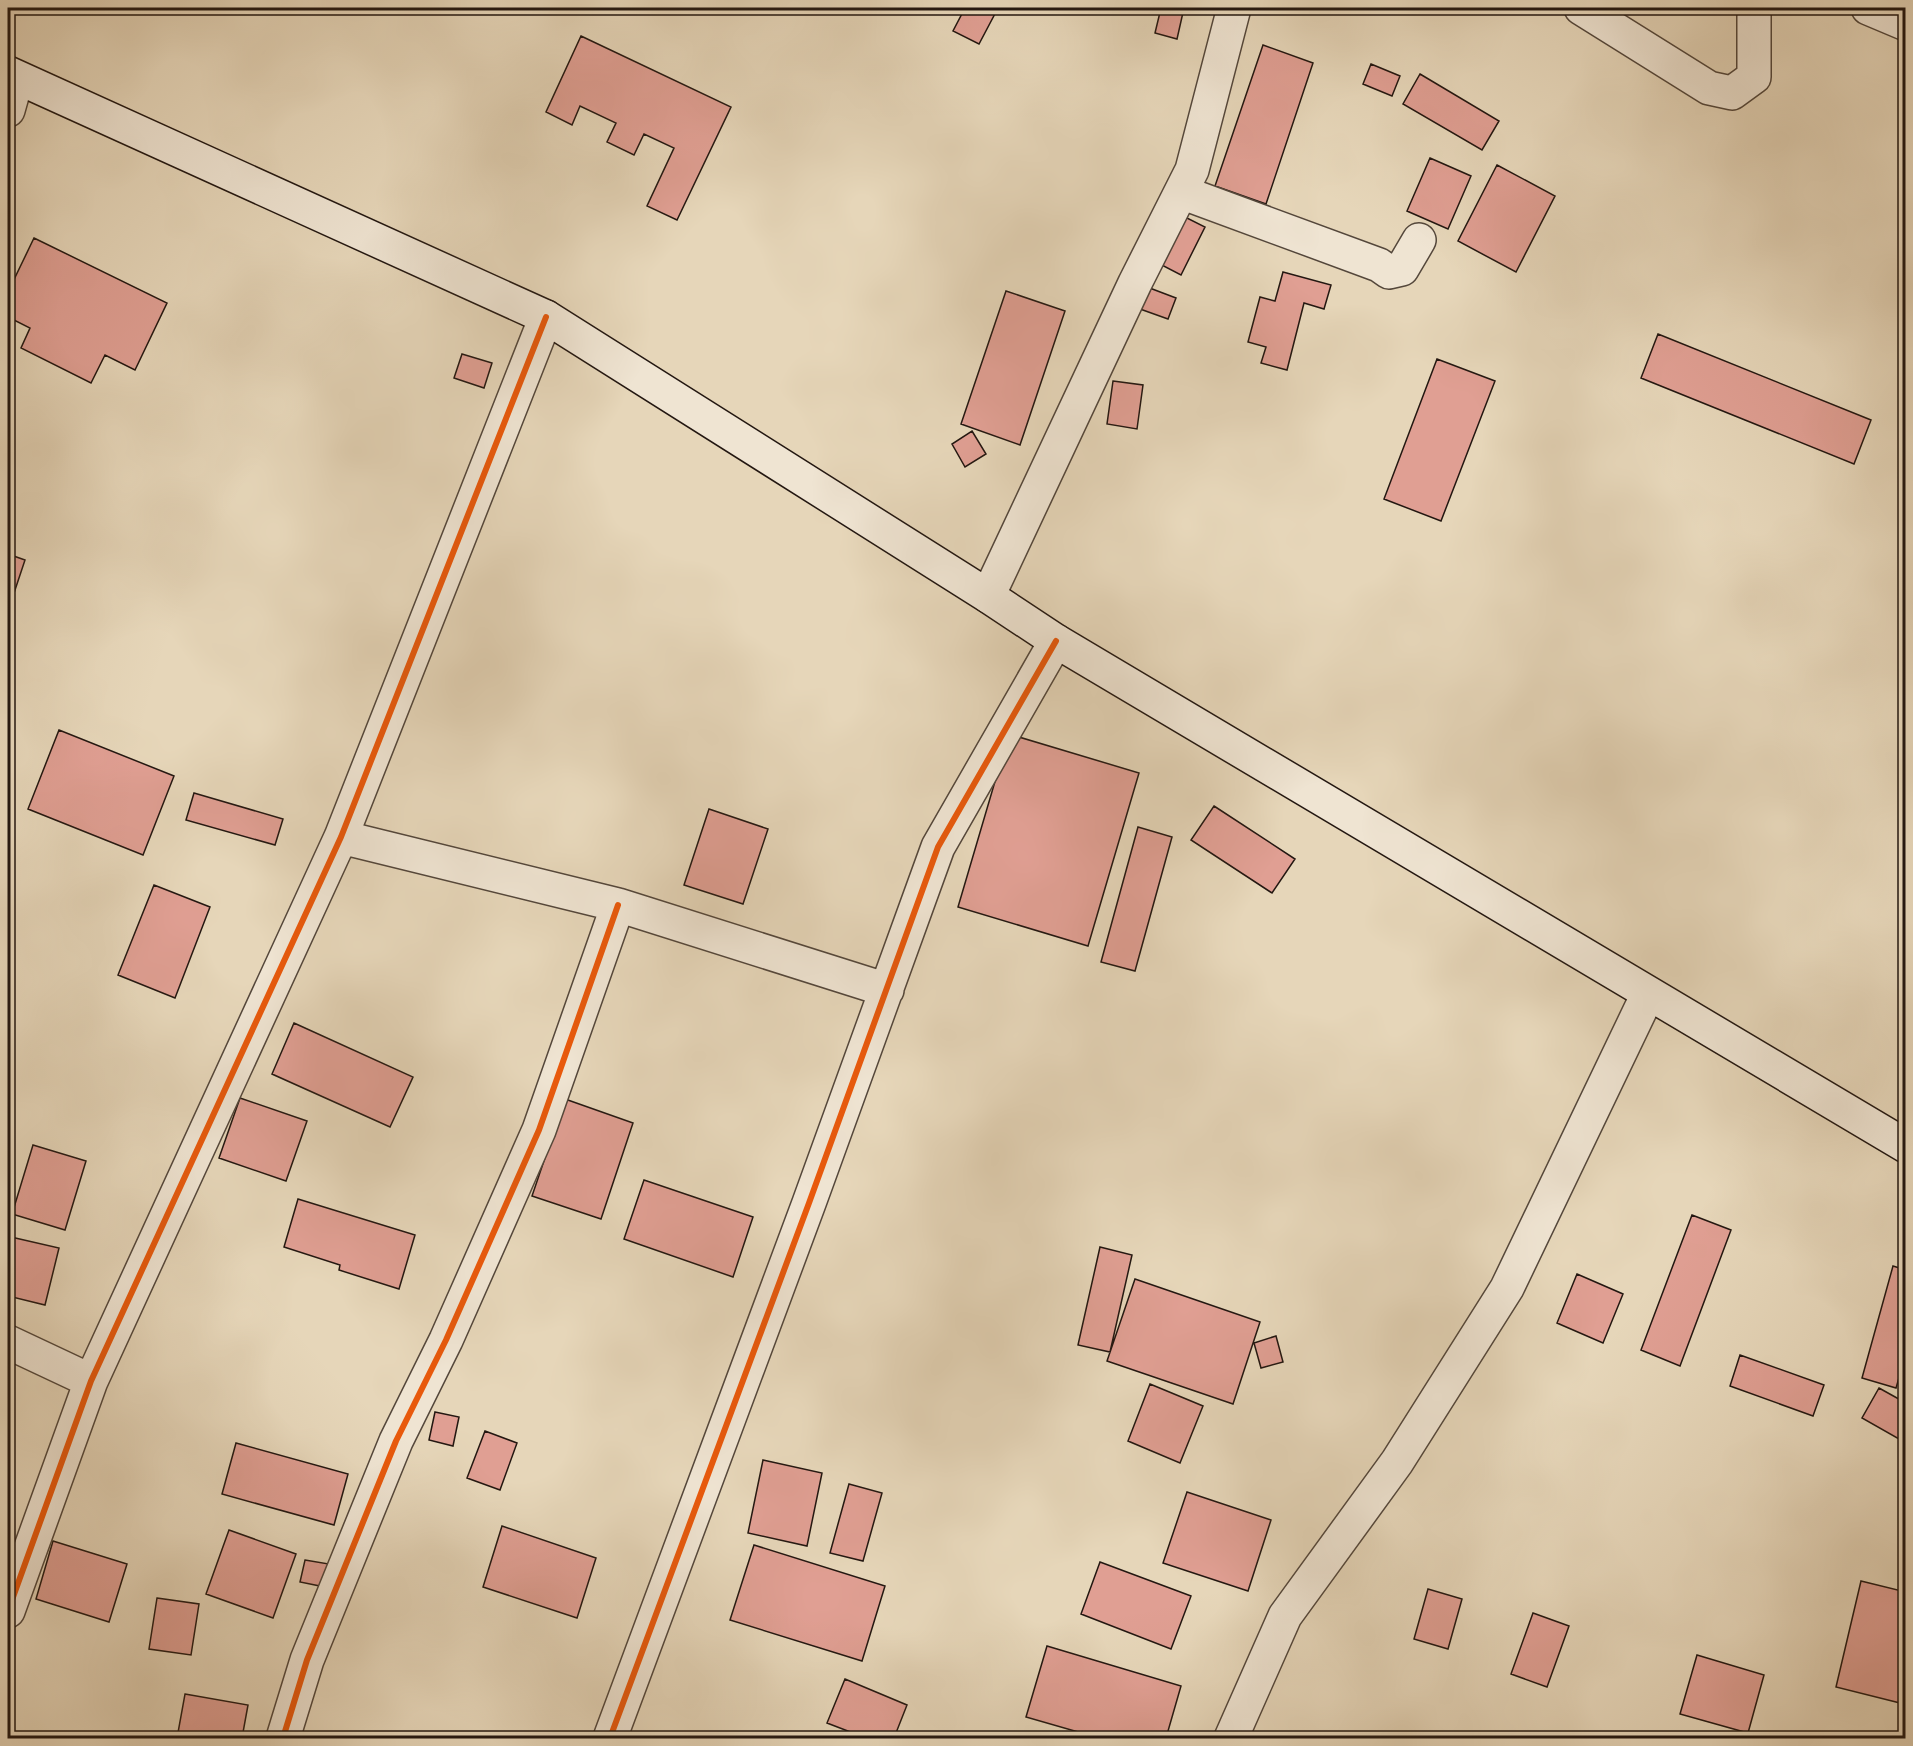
<svg xmlns="http://www.w3.org/2000/svg" width="1913" height="1746" viewBox="0 0 1913 1746" font-family="Cardo,serif">
	<style>
		.building { fill: #e09f93; stroke: #231711; stroke-width: 1.5 }
		.lines { fill: none; stroke-linecap: round; stroke-linejoin: round }
		.minor-casing { stroke: #54473b; stroke-width: 36 }
		.secondary-casing { stroke: #231711; stroke-width: 36 }
		.minor { stroke: #efe4d2; stroke-width: 33 }
		.secondary { stroke: #efe4d2; stroke-width: 33 }
		.cycleway-casing { stroke: #efe4d2; stroke-width: 10 }
		.cycleway { stroke: #e8590c; stroke-width: 6 }
	</style>
	<rect width="100%" height="100%" fill="#e6d6b9"/>
	<filter id="stains"><feTurbulence type="fractalNoise" baseFrequency=".00333" numOctaves="4"/><feColorMatrix values="0 0 0 0 .2 0 0 0 0 .09 0 0 0 0 .02 0 0 0 .5 -.17"/></filter>
	<radialGradient id="worn" r=".72"><stop offset=".6" stop-color="#630" stop-opacity="0"/><stop offset="1" stop-color="#630" stop-opacity=".3"/></radialGradient>
	<path class="building" d="M965 8H998L979 44 953 31Z
		M1161 8H1184L1177 39 1155 33Z
		M581 36 731 107 677 220 647 206 674 148 644 134 634 155 607 142 616 123 580 106 572 125 546 112Z
		M1263 45 1313 63 1266 204 1215 186Z
		M1371 64 1400 76 1392 96 1363 84Z
		M1420 74 1499 121 1482 150 1403 104Z
		M1430 158 1471 176 1448 229 1407 211Z
		M1497 165 1555 196 1516 272 1458 241Z
		M1177 213 1205 227 1181 275 1152 260Z
		M34 238 167 303 135 370 105 355 91 383 21 348 30 328 8 317V292Z
		M1283 272 1331 285 1324 309 1304 303 1287 370 1261 363 1266 347 1248 342 1260 297 1275 301Z
		M1147 287 1176 298 1168 319 1140 309Z
		M1006 291 1065 311 1020 445 961 424Z
		M1658 334 1871 420 1854 464 1641 378Z
		M462 354 492 363 484 388 454 378Z
		M1437 359 1495 381 1441 521 1384 499Z
		M1113 381 1143 385 1137 429 1107 424Z
		M972 431 986 454 965 467 952 444Z
		M8 554 25 560 8 611Z
		M59 730 174 776 143 855 28 809Z
		M1009 734 1139 773 1088 946 958 907Z
		M194 793 283 819 275 845 186 820Z
		M1214 806 1295 859 1272 893 1191 840Z
		M709 809 768 829 743 904 684 885Z
		M1138 827 1172 837 1135 971 1101 962Z
		M154 885 210 907 175 998 118 975Z
		M294 1023 413 1077 390 1127 272 1074Z
		M240 1098 307 1121 286 1181 219 1158Z
		M565 1099 633 1123 601 1219 532 1196Z
		M33 1145 86 1161 65 1230 12 1214Z
		M644 1180 753 1217 733 1277 624 1239Z
		M298 1199 415 1235 399 1289 339 1270 340 1265 284 1247Z
		M1692 1215 1731 1230 1680 1366 1641 1350Z
		M11 1237 59 1248 45 1305 8 1296V1252Z
		M1100 1247 1132 1255 1110 1352 1078 1345Z
		M1893 1266 1906 1270V1354L1896 1388 1862 1378Z
		M1577 1274 1623 1294 1603 1343 1557 1323Z
		M1135 1279 1260 1322 1233 1404 1107 1361Z
		M1276 1336 1283 1362 1261 1368 1254 1343Z
		M1740 1355 1824 1385 1813 1416 1730 1386Z
		M1150 1384 1203 1406 1180 1463 1128 1441Z
		M1879 1388 1906 1403V1443L1862 1418Z
		M435 1412 459 1417 453 1446 429 1440Z
		M485 1431 517 1443 500 1490 467 1478Z
		M236 1443 348 1474 334 1525 222 1494Z
		M763 1460 822 1473 807 1546 748 1533Z
		M849 1484 882 1493 863 1561 830 1553Z
		M1187 1492 1271 1520 1248 1591 1163 1563Z
		M502 1526 596 1558 577 1618 483 1587Z
		M229 1530 296 1554 273 1618 206 1594Z
		M53 1541 127 1564 109 1622 36 1599Z
		M754 1545 885 1586 862 1661 730 1620Z
		M305 1560 329 1564 325 1587 300 1582Z
		M1100 1562 1191 1596 1171 1649 1081 1614Z
		M1861 1581 1906 1592 1904 1704 1836 1687Z
		M1428 1589 1462 1599 1448 1649 1414 1639Z
		M157 1598 199 1604 191 1655 149 1649Z
		M1533 1613 1569 1626 1547 1687 1511 1674Z
		M1047 1646 1181 1686 1166 1738H1099L1026 1717Z
		M1697 1655 1764 1675 1748 1733 1680 1714Z
		M845 1679 907 1705 894 1738H866L827 1723Z
		M185 1694 248 1705 242 1738H177Z"/>
	<g class="lines">
		<defs>
			<path id="minor" d="M1581 8 1709 88 1732 93 1754 77V8
				M1868 8 1906 24
				M8 110 17 78
				M1181 192 1379 265 1389 272 1402 269 1419 240
				M988 596 1135 283 1192 170 1234 8
				M341 837 618 905 887 990
				M8 1342 91 1381
				M8 1611 91 1381 341 837 546 317
				M283 1738 307 1660 396 1441 446 1340 539 1130 618 905
				M610 1738 809 1203 938 847 1056 641
				M1231 1738 1285 1616 1397 1462 1507 1288 1648 994"/>
			<path id="secondary" d="M8 73 546 317 988 596 1056 641 1906 1146"/>
		</defs>
		<use href="#minor" class="minor-casing"/>
		<use href="#secondary" class="secondary-casing"/>
		<use href="#minor" class="minor"/>
		<use href="#secondary" class="secondary"/>
		<defs>
			<path id="cycleway" d="M8 1611 91 1381 341 837 546 317
				M283 1738 307 1660 396 1441 446 1340 539 1130 618 905
				M610 1738 809 1203 938 847 1056 641"/>
		</defs>
		<use href="#cycleway" class="cycleway-casing"/>
		<use href="#cycleway" class="cycleway"/>
	</g>
	<rect width="1913" height="1746" fill="none" stroke="#e6d6b9" stroke-width="30"/>
	<rect x="9" y="9" width="1895" height="1728" fill="none" stroke="#231711" stroke-width="3"/>
	<rect x="15" y="15" width="1883" height="1716" fill="none" stroke="#231711" stroke-width="1.5"/>
	<rect width="100%" height="100%" filter="url(#stains)"/>
	<rect width="100%" height="100%" fill="url(#worn)"/>
</svg>
